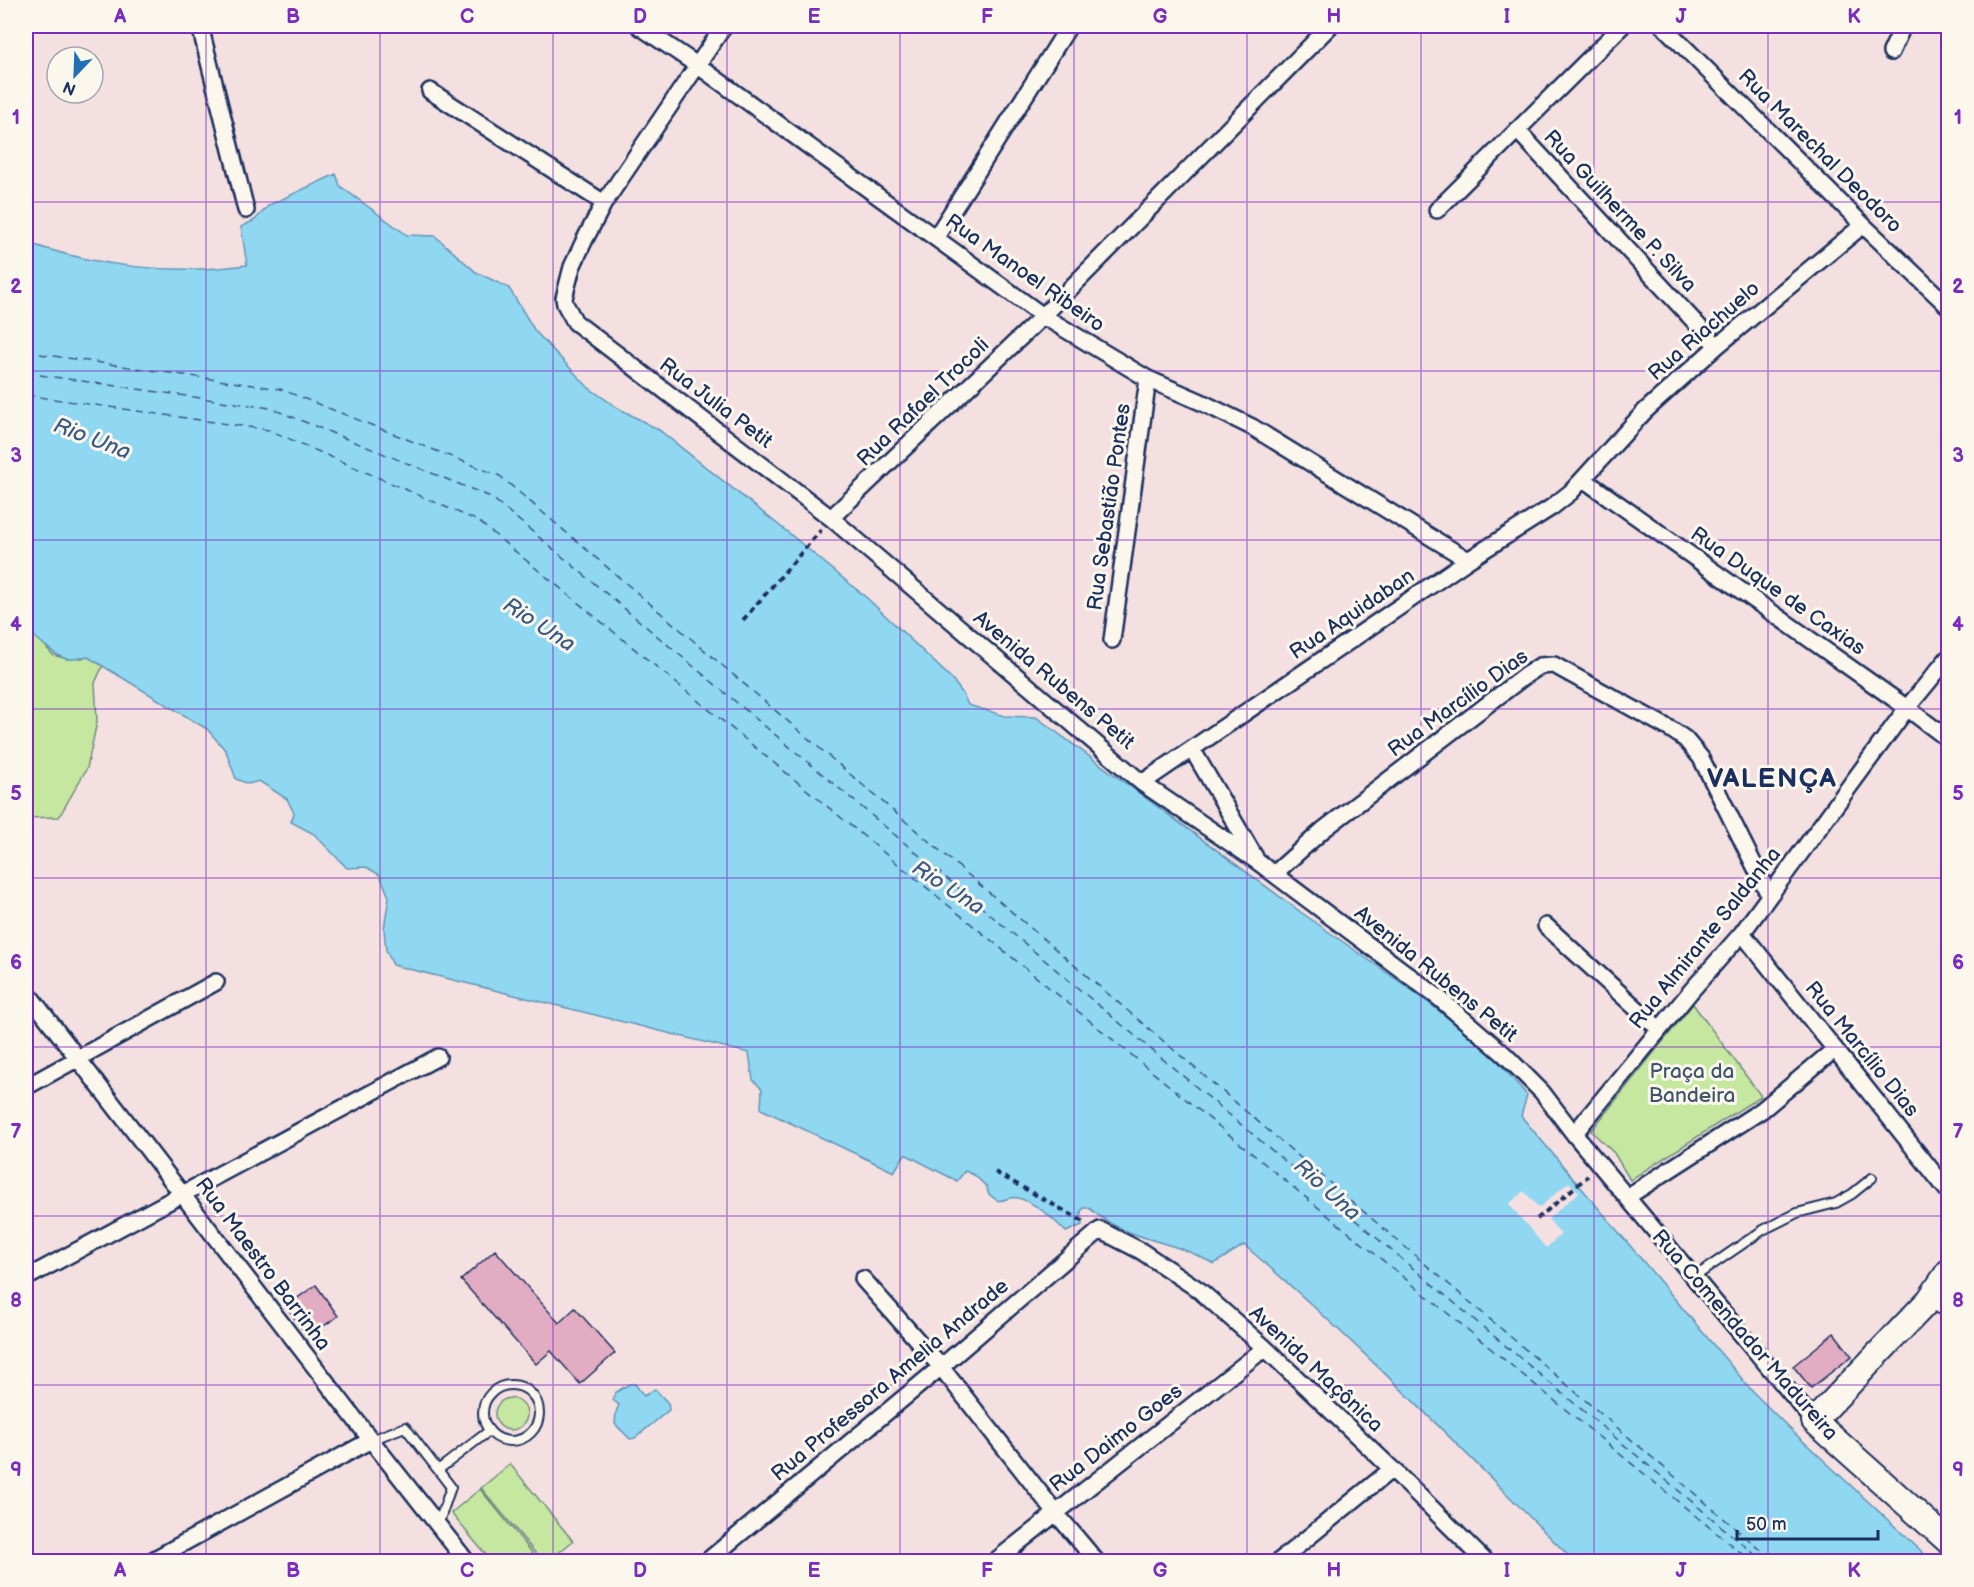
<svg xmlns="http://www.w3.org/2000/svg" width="1974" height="1587" viewBox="0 0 1974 1587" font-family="'Balsamiq Sans',sans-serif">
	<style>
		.green { fill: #c5e7a0; stroke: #708b7f; stroke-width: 1.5 }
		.water { fill: #90d7f1; stroke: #6194b6; stroke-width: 1.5 }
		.pier { fill: #f4e0e0 }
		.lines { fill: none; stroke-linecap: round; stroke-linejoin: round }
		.ferry { stroke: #385983; stroke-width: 1.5; stroke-dasharray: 8 6; stroke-linecap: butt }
		.building { fill: #e2acc3; stroke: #1b2f5e; stroke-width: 1.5 }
		.service-casing { stroke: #1b2f5e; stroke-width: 12 }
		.minor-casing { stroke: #1b2f5e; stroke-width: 20 }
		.primary-casing { stroke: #1b2f5e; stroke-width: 28 }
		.path { stroke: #1b2f5e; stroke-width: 4; stroke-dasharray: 6 4.5; stroke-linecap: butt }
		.service { stroke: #fbf7ec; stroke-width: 8 }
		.minor { stroke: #fbf7ec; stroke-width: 15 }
		.primary { stroke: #fbf7ec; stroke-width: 24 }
		.grid { fill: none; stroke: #7b2cbf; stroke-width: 1.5; stroke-opacity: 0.55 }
		.labels { text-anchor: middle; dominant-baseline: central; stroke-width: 6; stroke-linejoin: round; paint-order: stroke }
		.street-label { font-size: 21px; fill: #1b2f5e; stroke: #fbf7ec }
		.park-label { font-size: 21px; fill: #3d546b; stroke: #fbf7ec }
		.water-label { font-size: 22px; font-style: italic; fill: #385983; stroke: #fbf7ec }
		.district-label { font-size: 27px; font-weight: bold; letter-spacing: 1.5px; fill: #1b2f5e; stroke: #fbf7ec }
		.neatline { fill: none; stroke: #7b2cbf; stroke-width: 2 }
		.grid-label { font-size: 20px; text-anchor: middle; font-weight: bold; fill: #7b2cbf }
	</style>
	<rect width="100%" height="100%" fill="#f4e0e0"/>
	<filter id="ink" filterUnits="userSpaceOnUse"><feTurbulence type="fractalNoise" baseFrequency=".0167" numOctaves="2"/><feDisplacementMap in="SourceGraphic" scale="12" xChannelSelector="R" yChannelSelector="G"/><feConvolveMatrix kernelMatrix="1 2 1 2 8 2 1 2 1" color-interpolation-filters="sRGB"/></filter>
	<g filter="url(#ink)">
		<path class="green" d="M26 630 41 641 53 655 68 659 88 657 103 665 95 683 97 722 87 768 59 817 26 818Z
			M1693 1004 1761 1096 1630 1180 1614 1153 1591 1131Z
			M495 1414a16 16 0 1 1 32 0a16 16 0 1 1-32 0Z
			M510 1464 573 1541 548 1561H542L481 1488Z
			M480 1489 539 1561H491L451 1513Z"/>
		<path class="water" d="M336 174 340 186 407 235 435 236 476 272 509 288 535 331 589 388 618 408 659 430 790 534 868 599 952 679 963 694 968 705 1005 716 1036 717 1302 913 1410 989 1482 1043 1527 1095 1521 1116 1753 1392 1789 1428 1932 1561H1574C1466 1454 1360 1344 1244 1245L1214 1264C1204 1259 1194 1253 1184 1250 1147 1237 1121 1235 1089 1208H1084L1081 1211 1082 1225 1066 1232C1053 1219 1037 1203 1018 1198 1005 1194 1003 1209 988 1193L987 1187 974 1175 965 1171 957 1181 905 1154 894 1172 761 1109 762 1089 753 1080 749 1053 393 965 386 950 384 929 389 897 380 875 366 867 347 868 314 834 291 822 294 813 287 799 259 781 248 784 236 779 226 751 207 729 88 657C82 657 75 660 69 659 55 658 38 638 26 630V242C96 267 173 275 247 265L241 227 255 220 269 205Z
			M629 1384H635L644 1396 655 1389 668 1403 669 1410 635 1438 630 1439 615 1424 616 1412 619 1405 613 1400 615 1393Z"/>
		<path class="pier" d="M1569 1182 1579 1192 1548 1219 1561 1234 1546 1248 1509 1204 1524 1191 1539 1208Z"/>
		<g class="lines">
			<path class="ferry" d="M26 352 280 389 500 476 1775 1562
				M26 373 270 408 491 497 1764 1562
				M26 395 269 430 478 521 1752 1562"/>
		</g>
		<path class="building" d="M495 1250 559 1323 575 1308 615 1353 580 1384 551 1351 536 1364 461 1280Z
			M316 1285 338 1316 308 1337 286 1306Z
			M1834 1333 1852 1356 1811 1388 1793 1366Z"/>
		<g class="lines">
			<defs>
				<path id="service" d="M1693 1278 1763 1230 1797 1213 1836 1203 1852 1194 1872 1178
					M483 1413a28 28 0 1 1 56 0a28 28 0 1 1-56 0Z
					M371 1440 405 1427 451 1487 438 1525
					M438 1470 489 1431
					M26 1546 33 1562"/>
				<path id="minor" d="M200 26 246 210
					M639 26 697 65 1043 316 1148 379 1201 402 1252 427 1468 560
					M724 26 604 203 585 239 572 267 564 298 565 304 575 322 831 518 1142 783 1258 862 1439 998 1505 1055 1542 1092 1574 1134 1814 1421
					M1663 26 1863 225 1948 306
					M1891 52 1903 26
					M430 91 604 203
					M1517 130 1717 346
					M1437 210 1622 26
					M936 237 1069 26
					M1583 479 1907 708 1948 739
					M831 518 1043 316 1330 26
					M1112 640 1148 379
					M1192 749 1255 857
					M1142 783 1468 560 1552 507 1571 492 1645 411 1717 346 1863 225
					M1274 874 1323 830 1526 675 1540 666 1554 665 1672 730 1685 739 1701 758 1769 895
					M1546 926 1659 1029
					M1742 933 1948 1191
					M26 991 371 1440 467 1562
					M26 1087 216 982
					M1574 1134 1691 991 1742 933 1907 708 1948 658
					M1627 1197 1762 1110 1835 1049
					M26 1278 438 1057
					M863 1279 941 1367 1055 1512 1097 1562
					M1929 1300 1948 1309
					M149 1562 371 1440
					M706 1562 941 1367 1100 1230 1141 1251 1199 1290 1265 1348 1392 1469 1486 1562
					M994 1562 1265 1348
					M1278 1562 1392 1469"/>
				<path id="primary" d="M1948 1272 1929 1300 1814 1421 1948 1541"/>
			</defs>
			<use href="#service" class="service-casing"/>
			<use href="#minor" class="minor-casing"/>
			<use href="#primary" class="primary-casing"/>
			<path class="path" d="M743 620 821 530
				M995 1172 1086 1223
				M1537 1219 1588 1176"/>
			<use href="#service" class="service"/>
			<use href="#minor" class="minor"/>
			<use href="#primary" class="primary"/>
		</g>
	</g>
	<path class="grid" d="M206 26V1562M380 26V1562M553 26V1562M727 26V1562M900 26V1562M1074 26V1562M1247 26V1562M1421 26V1562M1594 26V1562M1768 26V1562M26 202H1948M26 371H1948M26 540H1948M26 709H1948M26 878H1948M26 1047H1948M26 1216H1948M26 1385H1948"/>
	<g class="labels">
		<g class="street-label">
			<text transform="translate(1820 151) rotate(45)">Rua Marechal Deodoro</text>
			<text transform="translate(1620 211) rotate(47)">Rua Guilherme P. Silva</text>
			<text transform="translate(1025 273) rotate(35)">Rua Manoel Ribeiro</text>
			<text transform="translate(1704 331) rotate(-41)">Rua Riachuelo</text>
			<text transform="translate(923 402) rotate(-44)">Rua Rafael Trocoli</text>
			<text transform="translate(716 403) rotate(37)">Rua Julia Petit</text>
			<text transform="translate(1109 507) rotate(-82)">Rua Sebastião Pontes</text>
			<text transform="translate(1778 591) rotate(35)">Rua Duque de Caxias</text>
			<text transform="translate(1352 614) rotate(-34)">Rua Aquidaban</text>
			<text transform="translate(1054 680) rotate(40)">Avenida Rubens Petit</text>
			<text transform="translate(1458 703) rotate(-36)">Rua Marcílio Dias</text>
			<text transform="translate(1705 938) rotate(-51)">Rua Almirante Saldanha</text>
			<text transform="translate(1436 974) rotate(39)">Avenida Rubens Petit</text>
			<text transform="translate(1862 1049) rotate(51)">Rua Marcílio Dias</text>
			<text transform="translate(263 1264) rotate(53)">Rua Maestro Barrinha</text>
			<text transform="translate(1745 1335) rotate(49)">Rua Comendador Madureira</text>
			<text transform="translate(1316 1369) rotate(43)">Avenida Maçônica</text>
			<text transform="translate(890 1380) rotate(-40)">Rua Professora Amelia Andrade</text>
			<text transform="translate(1116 1438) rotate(-38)">Rua Daimo Goes</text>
		</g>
		<g class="park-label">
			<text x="1692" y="1071">Praça da<tspan x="1692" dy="24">Bandeira</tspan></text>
		</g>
		<g class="water-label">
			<text transform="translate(92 439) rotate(21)">Rio Una</text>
			<text transform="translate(539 625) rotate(33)">Rio Una</text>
			<text transform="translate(948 888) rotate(33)">Rio Una</text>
			<text transform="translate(1327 1190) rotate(42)">Rio Una</text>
		</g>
		<g class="district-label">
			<text x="1772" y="779">VALENÇA</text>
		</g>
	</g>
	<rect width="1974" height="1587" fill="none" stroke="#fbf7ec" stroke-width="66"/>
	<g transform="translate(75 75) rotate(203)"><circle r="28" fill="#fbf7ec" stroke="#a1a7b3" stroke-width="1.5"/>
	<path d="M0-4.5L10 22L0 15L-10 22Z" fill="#1f6fb2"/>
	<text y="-9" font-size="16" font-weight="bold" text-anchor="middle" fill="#1b2f5e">N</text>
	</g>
	<path d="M1737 1530v9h141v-9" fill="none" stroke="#1b2f5e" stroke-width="3"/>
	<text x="1746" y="1530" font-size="18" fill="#1b2f5e" stroke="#fbf7ec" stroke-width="4.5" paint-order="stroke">50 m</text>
	<rect x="33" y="33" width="1908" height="1521" class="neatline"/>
	<g class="grid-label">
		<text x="120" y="23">A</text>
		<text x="293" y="23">B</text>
		<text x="467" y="23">C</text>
		<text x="640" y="23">D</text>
		<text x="814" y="23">E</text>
		<text x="987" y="23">F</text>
		<text x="1160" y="23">G</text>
		<text x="1334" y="23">H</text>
		<text x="1507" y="23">I</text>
		<text x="1681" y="23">J</text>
		<text x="1854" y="23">K</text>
		<text x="16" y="124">1</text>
		<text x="1958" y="124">1</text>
		<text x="16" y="293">2</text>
		<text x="1958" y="293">2</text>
		<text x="16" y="462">3</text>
		<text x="1958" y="462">3</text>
		<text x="16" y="631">4</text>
		<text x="1958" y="631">4</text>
		<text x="16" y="800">5</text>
		<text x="1958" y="800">5</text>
		<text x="16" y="969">6</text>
		<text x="1958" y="969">6</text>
		<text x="16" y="1138">7</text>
		<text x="1958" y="1138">7</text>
		<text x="16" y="1307">8</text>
		<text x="1958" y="1307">8</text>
		<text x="16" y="1476">9</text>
		<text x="1958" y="1476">9</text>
		<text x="120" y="1577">A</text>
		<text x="293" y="1577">B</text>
		<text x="467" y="1577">C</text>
		<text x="640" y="1577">D</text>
		<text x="814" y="1577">E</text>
		<text x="987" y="1577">F</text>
		<text x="1160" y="1577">G</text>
		<text x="1334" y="1577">H</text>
		<text x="1507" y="1577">I</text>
		<text x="1681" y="1577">J</text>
		<text x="1854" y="1577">K</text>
	</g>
</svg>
